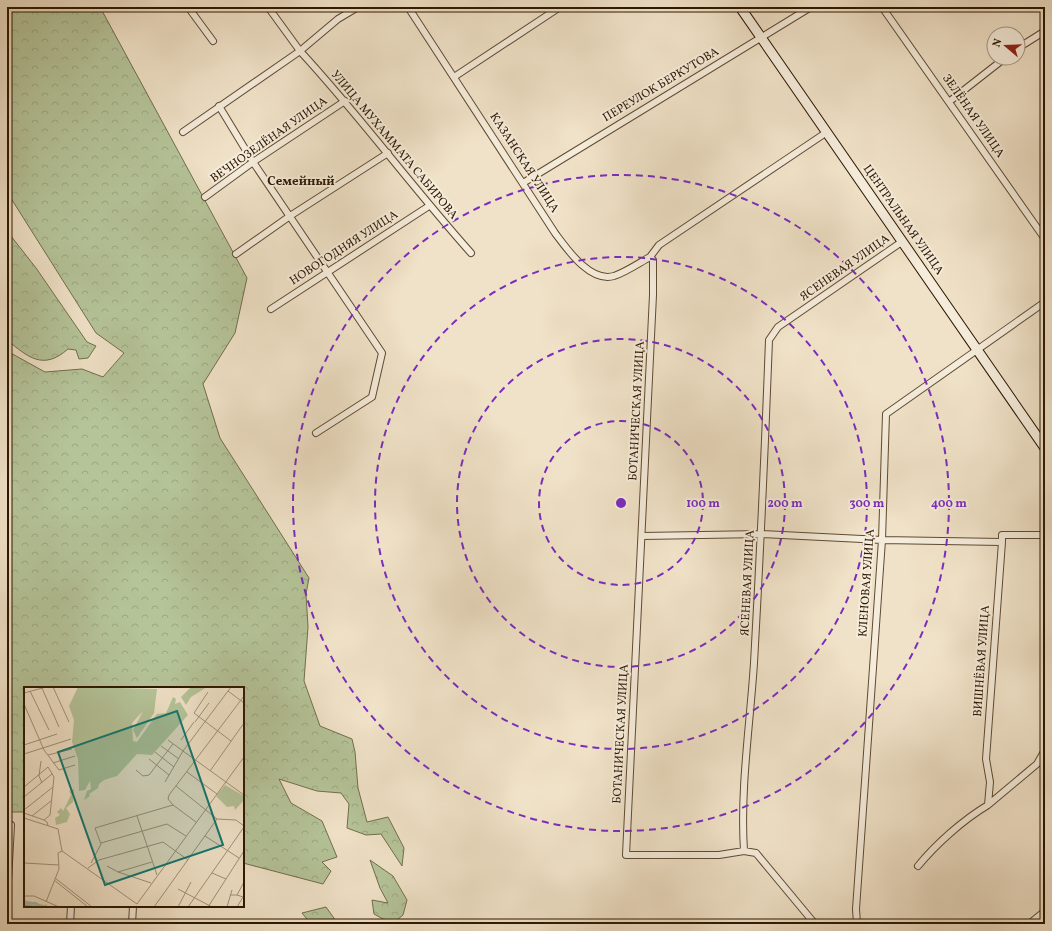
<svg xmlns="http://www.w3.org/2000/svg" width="1052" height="931" viewBox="0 0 1052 931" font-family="Vollkorn,serif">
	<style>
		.forest { fill: url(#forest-crowns); stroke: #716e4c }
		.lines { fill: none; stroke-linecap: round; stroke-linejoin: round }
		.street-casing { stroke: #5e4a32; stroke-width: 8 }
		.secondary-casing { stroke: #2d1700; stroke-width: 11 }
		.street { stroke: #f5ecdb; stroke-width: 6 }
		.secondary { stroke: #f5ecdb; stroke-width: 9 }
		.ring { fill: none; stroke: #7b2cbf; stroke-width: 2; stroke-dasharray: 7 5 }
		.labels { text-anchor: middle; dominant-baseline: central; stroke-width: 4; stroke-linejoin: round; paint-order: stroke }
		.street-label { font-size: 12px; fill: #2d1700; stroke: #f5ecdb }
		.neighbourhood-label { font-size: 13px; font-weight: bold; fill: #2d1700; stroke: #f5ecdb }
		.inset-river { fill: none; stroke: #9fbbc0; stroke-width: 2 }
		.inset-road { fill: none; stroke: #a29178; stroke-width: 1 }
		.view { fill: #0f766e; fill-opacity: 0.15; stroke: #0f766e; stroke-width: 2 }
		.inset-edge { fill: none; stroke: #2d1700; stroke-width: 2 }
		.centre { fill: #7b2cbf; stroke: #f5ecdb; stroke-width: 2 }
		.ring-label { font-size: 12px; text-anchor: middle; font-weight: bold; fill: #7b2cbf; stroke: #f5ecdb; stroke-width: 4; stroke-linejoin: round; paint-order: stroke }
	</style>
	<defs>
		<pattern id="forest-crowns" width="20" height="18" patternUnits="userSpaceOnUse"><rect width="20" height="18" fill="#b5c499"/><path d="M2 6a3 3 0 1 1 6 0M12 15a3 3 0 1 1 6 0" fill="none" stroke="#9ca882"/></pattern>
	</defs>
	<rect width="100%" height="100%" fill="#f0e2c8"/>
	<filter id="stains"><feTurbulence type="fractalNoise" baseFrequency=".005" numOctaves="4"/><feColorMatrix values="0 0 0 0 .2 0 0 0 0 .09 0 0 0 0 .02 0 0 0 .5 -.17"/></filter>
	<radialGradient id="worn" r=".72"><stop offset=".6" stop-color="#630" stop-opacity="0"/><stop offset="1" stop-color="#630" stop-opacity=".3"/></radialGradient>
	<path class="forest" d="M7 7H100L247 278 235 333 203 384 220 438 309 578 306 594 308 627 304 681 320 726 352 739 355 752 358 788 367 822 388 817 404 848 402 866 381 834 366 835 347 828 349 804 341 793 317 791 279 779 291 803 322 821 337 857 322 862 331 871 323 884 243 863V688H25V812H7V351L45 372 82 369 103 377 124 353 96 333 7 192Z
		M7 231 36 268 87 342 96 346 88 358 79 359 76 350 68 349C43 371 28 357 7 340Z
		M370 860 393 876 407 900 403 915 392 924 374 914 372 900 388 903 380 888Z
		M326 907 336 921 333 924H311L302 913Z"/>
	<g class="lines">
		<defs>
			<path id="street" d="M188 7 213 41
				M268 7 300 51 338 19 358 7
				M408 7 555 233C567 249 590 283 614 276 626 272 639 263 650 257
				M882 7 1045 239
				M1018 48 1045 31
				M454 77 560 7
				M950 101 1005 58
				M219 106 253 162 382 353 372 397 316 433
				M183 132 300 51C360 116 412 187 471 253
				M523 183 811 7
				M205 197 253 162 345 101
				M236 254 290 216 388 153
				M271 309 429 206
				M642 536 762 534 882 540 1002 542V535H1045
				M988 805 1037 764 1045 750
				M744 851C740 789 750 725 754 663 760 556 765 448 769 340L778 327 903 241
				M918 866C936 844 963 820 988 805L990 782 986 759 1002 542
				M7 900 11 825
				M70 924 71 906
				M132 924 133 906
				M815 924 756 853 744 851 719 855H626L653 295V260L650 257 659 245 827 132
				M857 924 856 909 882 540 886 414 1045 302
				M1029 924 1045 911"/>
			<path id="secondary" d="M740 7 1045 448"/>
		</defs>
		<use href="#street" class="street-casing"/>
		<use href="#secondary" class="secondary-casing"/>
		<use href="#street" class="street"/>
		<use href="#secondary" class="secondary"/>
	</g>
	<g class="ring">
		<circle cx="621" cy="503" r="82"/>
		<circle cx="621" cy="503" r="164"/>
		<circle cx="621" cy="503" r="246"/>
		<circle cx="621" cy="503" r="328"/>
	</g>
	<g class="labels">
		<g class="street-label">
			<text transform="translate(661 85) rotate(-31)">ПЕРЕУЛОК БЕРКУТОВА</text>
			<text transform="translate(973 116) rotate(55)">ЗЕЛЁНАЯ УЛИЦА</text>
			<text transform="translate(269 140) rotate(-35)">ВЕЧНОЗЕЛЁНАЯ УЛИЦА</text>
			<text transform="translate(394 145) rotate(50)">УЛИЦА МУХАММАТА САБИРОВА</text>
			<text transform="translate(524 163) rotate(57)">КАЗАНСКАЯ УЛИЦА</text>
			<text transform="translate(903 220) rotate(55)">ЦЕНТРАЛЬНАЯ УЛИЦА</text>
			<text transform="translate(344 248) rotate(-33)">НОВОГОДНЯЯ УЛИЦА</text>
			<text transform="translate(845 268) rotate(-35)">ЯСЕНЕВАЯ УЛИЦА</text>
			<text transform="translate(637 411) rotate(-87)">БОТАНИЧЕСКАЯ УЛИЦА</text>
			<text transform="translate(748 583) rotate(-87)">ЯСЕНЕВАЯ УЛИЦА</text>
			<text transform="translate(867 583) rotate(-86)">КЛЕНОВАЯ УЛИЦА</text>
			<text transform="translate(982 661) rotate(-86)">ВИШНЁВАЯ УЛИЦА</text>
			<text transform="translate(621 734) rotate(-87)">БОТАНИЧЕСКАЯ УЛИЦА</text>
		</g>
		<g class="neighbourhood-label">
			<text x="301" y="182">Семейный</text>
		</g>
	</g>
	<g transform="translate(24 687)">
		<rect width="220" height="220" fill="#f0e2c8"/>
		<path d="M54 0 133 2 130 26 113 51 109 43 119 24 108 36 109 54 113 55 133 27 142 26 149 10 152 12 151 17 156 15 164 28 128 68 113 67 93 89 80 93 75 97 74 101 65 107 66 109 60 113 63 104 67 102 66 94 61 103 55 104 54 72 48 55 50 33 45 19ZM167 0H183L167 10 162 18 157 10ZM50 102 49 115 42 121 46 127 43 135 32 138 31 131 36 128 33 125 37 121 39 124 47 108 45 104ZM0 213 20 218 23 217 22 220H13L0 218Z" fill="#b5c499"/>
		<path d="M201 98 220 109V113L211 123 210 119 203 120 192 109Z" fill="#b5c499"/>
		<path class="inset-river" d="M0 216H12L17 220"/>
		<path class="inset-road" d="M29 0 45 35M207 0 159 64 220 108M18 1 35 40M6 4 25 43M204 4 220 16M184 5 170 26 207 54M0 6 22 0M0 17 20 63 35 83 51 78M171 35 185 16M157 53 170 35M0 58 33 47M137 59 155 72M131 65 150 80M0 67 47 52M24 68 48 62M125 72 145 88M17 74 15 89 18 96M29 76 51 69M112 83 119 89 125 88 149 57M186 84 220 36M163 85 193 107M141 95 159 64 144 53M152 99 193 132 212 133 220 139M0 100 24 80 30 90 26 128 20 133 23 135 24 139M0 110 28 87M149 118 144 112 145 108 220 9M0 123 29 100M0 126 20 133M8 129 27 114M113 129 133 188M0 131 34 142 38 164 113 217M181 149 215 171M77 156 143 137 162 149M0 176 35 178M67 176 77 157 71 141 149 118 172 135M83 179 94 185 128 175M64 181 75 173 139 155 164 173M94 185 127 196M188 186 202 192M31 191 68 220M30 193 64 220M154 202 188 220M206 208H213L220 195M213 208 219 210 213 220M0 209H10L35 220M22 215 35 182 34 166 38 164M113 217 220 70M0 218 12 220M130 220 193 132M154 220 167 195M164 220 220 140M184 220 220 164M203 220 208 203"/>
		<path class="view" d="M153 24 199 158 81 198 34 65Z"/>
		<rect width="220" height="220" class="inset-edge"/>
	</g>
	<circle cx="621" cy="503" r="6" class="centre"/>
	<g class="ring-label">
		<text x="703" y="507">100 m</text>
		<text x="785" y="507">200 m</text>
		<text x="867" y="507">300 m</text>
		<text x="949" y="507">400 m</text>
	</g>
	<rect width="1052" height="931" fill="none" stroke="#f0e2c8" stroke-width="24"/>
	<rect x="8" y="8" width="1036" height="915" fill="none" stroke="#2d1700" stroke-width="2"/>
	<rect x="12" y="12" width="1028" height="907" fill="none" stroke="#2d1700"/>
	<g transform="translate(1006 46) rotate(289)"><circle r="19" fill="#f5ecdb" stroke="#a59783"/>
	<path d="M0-3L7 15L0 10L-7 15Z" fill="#8f2418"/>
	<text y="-6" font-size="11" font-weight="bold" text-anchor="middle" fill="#2d1700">N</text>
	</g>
	<rect width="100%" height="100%" filter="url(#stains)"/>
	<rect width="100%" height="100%" fill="url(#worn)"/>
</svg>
